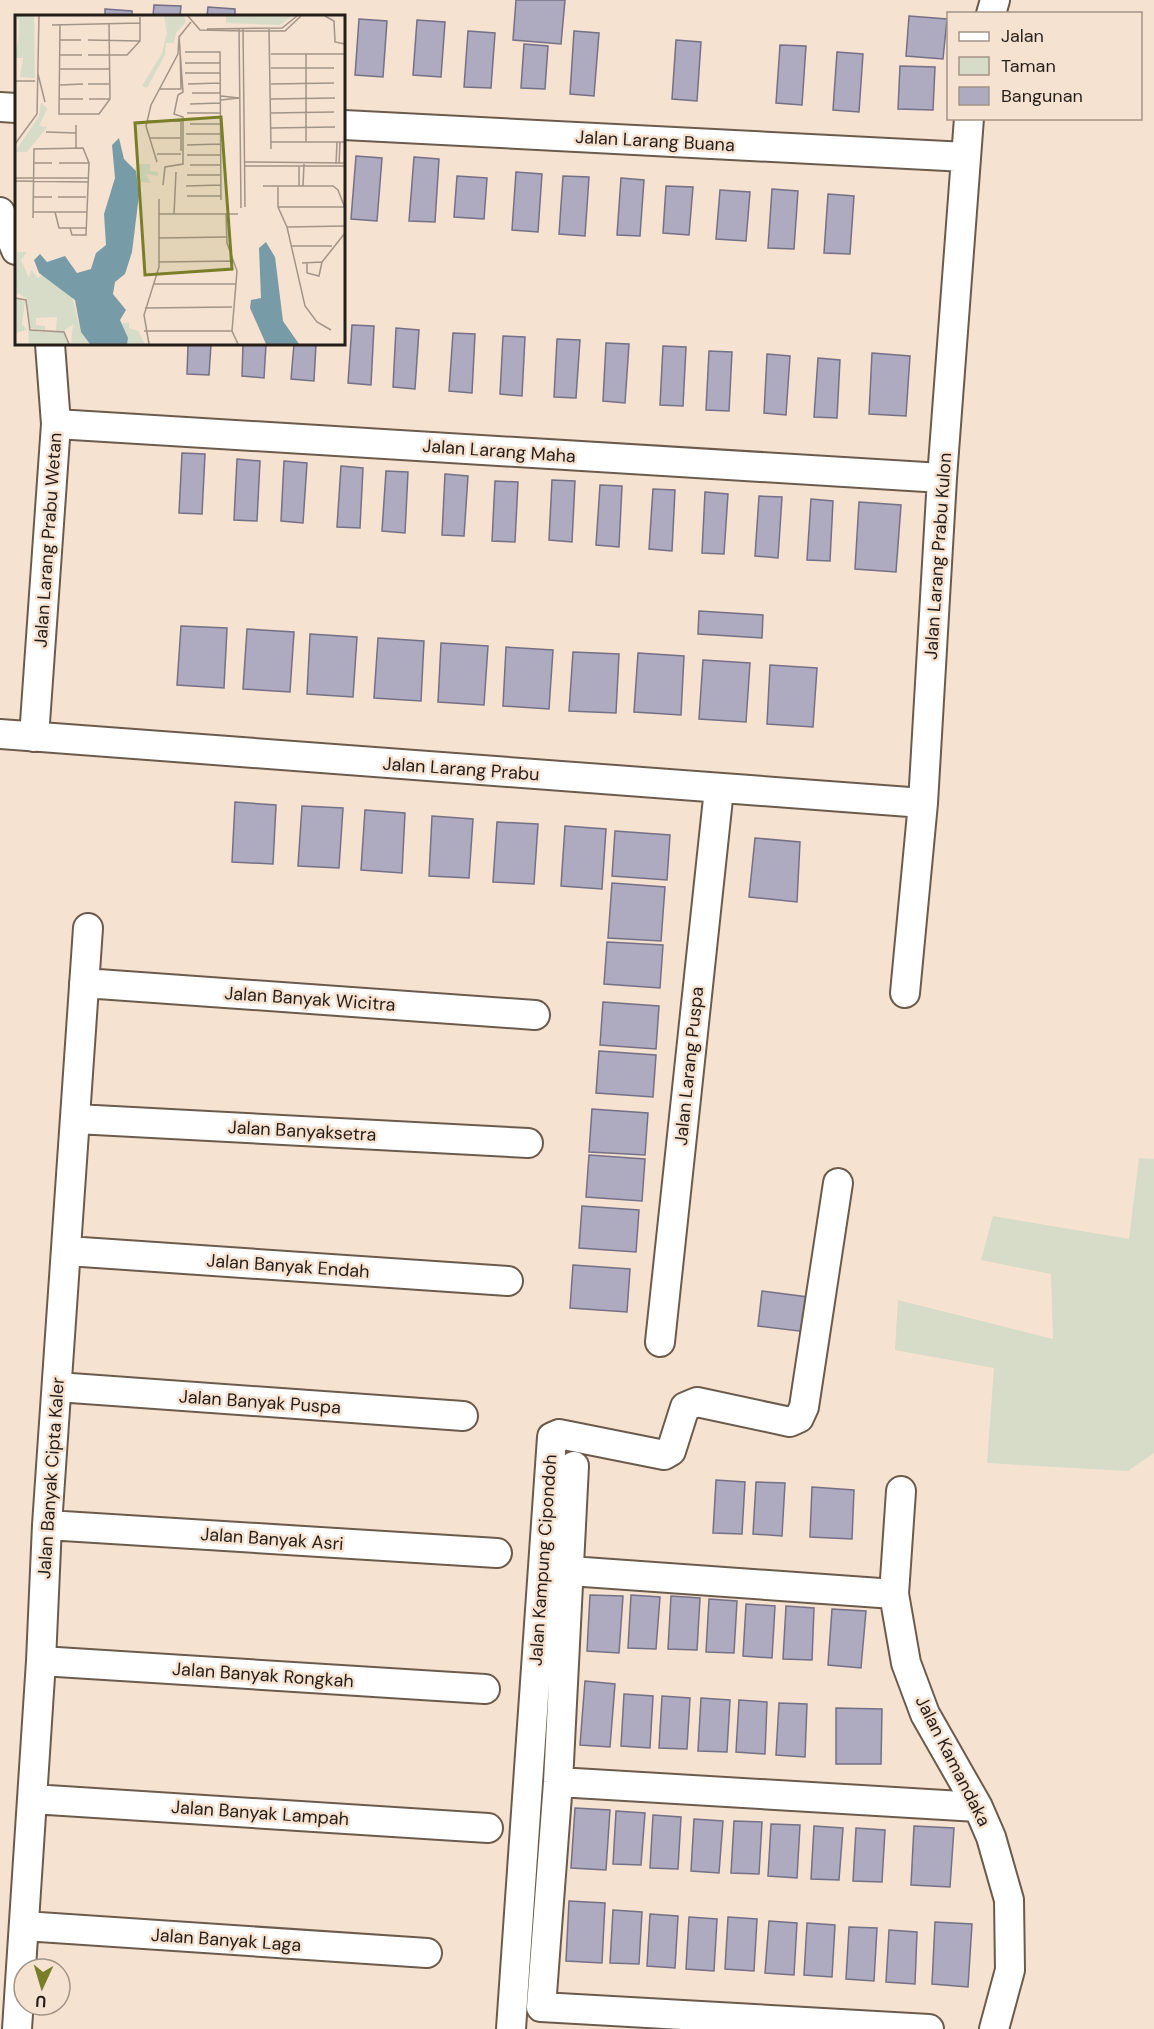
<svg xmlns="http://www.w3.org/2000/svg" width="1154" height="2029" viewBox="0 0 1154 2029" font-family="'DM Sans',sans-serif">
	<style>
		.green { fill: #d6dcc7 }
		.building { fill: #aeaac0; stroke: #757085; stroke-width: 1.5 }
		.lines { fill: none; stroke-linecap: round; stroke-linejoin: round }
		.minor-casing { stroke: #6b5b4c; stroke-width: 32 }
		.minor { stroke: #fff; stroke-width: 28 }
		.labels { text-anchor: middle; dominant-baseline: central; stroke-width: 5; stroke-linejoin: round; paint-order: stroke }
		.street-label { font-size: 18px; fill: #251e18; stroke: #f6e2d1 }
		.inset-road { fill: none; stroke: #a29487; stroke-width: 1.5 }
		.view { fill: #7b7e28; fill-opacity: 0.15; stroke: #7b7e28; stroke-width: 3 }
		.inset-edge { fill: none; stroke: #251e18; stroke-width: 3 }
	</style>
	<rect width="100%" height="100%" fill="#f6e2d1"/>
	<path class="green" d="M1139 1158 1154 1159V1453L1128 1471 987 1463 994 1368 895 1350 898 1300 1053 1339 1051 1274 981 1260 993 1216 1129 1239Z"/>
	<path class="building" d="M516 0H565L561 44 513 40Z
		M154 5 181 6 180 16H153Z
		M208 7 235 9V16H207Z
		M105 9 132 11V16H105Z
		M909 16 947 19 943 59 906 56Z
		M359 19 387 21 383 77 355 75Z
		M417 20 445 22 441 77 413 75Z
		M468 31 495 33 491 88 464 87Z
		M574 31 599 33 594 96 570 94Z
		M676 40 701 42 697 101 672 99Z
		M524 44 548 46 545 89 521 88Z
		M780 45 806 46 802 105 776 103Z
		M837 52 863 54 859 112 833 110Z
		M900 66 935 67 933 110 898 109Z
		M356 156 382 158 377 221 351 219Z
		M414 157 439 159 435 222 409 221Z
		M516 172 542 174 538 232 512 230Z
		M457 176 487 178 484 219 454 217Z
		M563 176 589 177 585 236 559 234Z
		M621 178 644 180 640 236 617 235Z
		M666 186 693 187 689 235 663 233Z
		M772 189 798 191 794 249 768 248Z
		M720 190 750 192 746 241 716 239Z
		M828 194 854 196 850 254 824 253Z
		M352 325 374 326 371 385 348 383Z
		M396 328 419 330 415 389 393 387Z
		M453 333 475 334 472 393 449 391Z
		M503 336 525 337 522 396 500 394Z
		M557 339 580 340 576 398 554 397Z
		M606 343 629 344 625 403 603 401Z
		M188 344H211L209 375 187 374Z
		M243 344H266L264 378 242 376Z
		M294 344H316L314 381 291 379Z
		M663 346 686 347 683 406 660 405Z
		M709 351 732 352 729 411 706 410Z
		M872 353 910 356 906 416 869 414Z
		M767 354 790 356 786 415 764 413Z
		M818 358 840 360 837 418 814 417Z
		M182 453 205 454 202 514 179 513Z
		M237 459 260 461 257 521 234 520Z
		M284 461 307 463 303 523 281 521Z
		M341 466 363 468 360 528 337 527Z
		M386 471 408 472 405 533 382 531Z
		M445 474 468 476 464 536 442 535Z
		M552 480 575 481 572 542 549 540Z
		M495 481 518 482 515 542 492 541Z
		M600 485 622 486 619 547 596 545Z
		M653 489 675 490 672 551 649 549Z
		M705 492 728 494 724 554 702 553Z
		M759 496 782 497 778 558 755 556Z
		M811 499 833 501 830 561 807 560Z
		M859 502 901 505 896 572 855 569Z
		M699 611 763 615 762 638 698 634Z
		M181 626 227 628 224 688 177 685Z
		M247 629 294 632 290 692 243 689Z
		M310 634 357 637 353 697 307 694Z
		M378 638 424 641 421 701 374 698Z
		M441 643 488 646 484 705 438 702Z
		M506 647 553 650 549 709 503 706Z
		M573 652 619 654 616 713 569 711Z
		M638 653 684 656 681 715 634 712Z
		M703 660 750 663 746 722 699 719Z
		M770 665 817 668 813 727 767 724Z
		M235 802 276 805 273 864 232 862Z
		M302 806 343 808 339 868 298 866Z
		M365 810 405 813 402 873 361 870Z
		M432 816 473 819 469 878 429 876Z
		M497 822 538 824 534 884 493 882Z
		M565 826 606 829 602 889 561 886Z
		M615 831 670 835 667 880 612 876Z
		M755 838 800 842 797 902 749 897Z
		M612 883 665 887 661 941 608 938Z
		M607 942 663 945 660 988 604 984Z
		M603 1002 659 1006 656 1049 600 1045Z
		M599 1051 656 1055 653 1097 596 1093Z
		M592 1109 648 1113 645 1155 589 1152Z
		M589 1155 645 1159 642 1201 586 1197Z
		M582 1206 639 1210 636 1252 579 1248Z
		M573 1265 630 1269 627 1312 570 1308Z
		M762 1291 808 1297 807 1332 758 1326Z
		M716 1480 745 1482 742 1534 713 1533Z
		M756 1482 785 1483 782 1536 753 1534Z
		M812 1487 854 1490 852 1539 810 1537Z
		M590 1595 623 1596 619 1653 587 1651Z
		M631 1595 660 1597 656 1649 628 1648Z
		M671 1596 700 1598 697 1650 668 1649Z
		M709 1599 737 1601 734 1653 706 1652Z
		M746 1604 775 1606 772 1658 743 1656Z
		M786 1606 814 1608 812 1660 783 1659Z
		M832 1609 866 1611 861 1668 828 1665Z
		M585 1681 615 1684 610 1747 580 1745Z
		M624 1694 653 1696 650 1748 621 1746Z
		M662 1696 690 1698 687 1749 659 1748Z
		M701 1698 730 1700 727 1752 698 1751Z
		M739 1700 767 1702 765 1754 736 1752Z
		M779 1703 807 1704 805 1757 776 1755Z
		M836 1708 882 1709 881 1764H836Z
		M575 1808 610 1810 606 1870 571 1868Z
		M616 1811 645 1813 641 1865 613 1864Z
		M653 1815 681 1817 678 1869 650 1868Z
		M694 1819 723 1821 719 1873 691 1871Z
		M734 1821 762 1822 759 1874 731 1873Z
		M771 1824 800 1825 797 1878 768 1876Z
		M814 1826 843 1828 839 1880 811 1879Z
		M914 1826 954 1828 950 1887 911 1885Z
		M856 1828 885 1830 882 1882 853 1881Z
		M569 1901 605 1903 602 1963 566 1961Z
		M613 1910 642 1912 639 1964 610 1963Z
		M650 1914 678 1916 675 1968 647 1966Z
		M689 1917 717 1919 714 1971 686 1969Z
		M728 1917 757 1919 754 1971 725 1969Z
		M769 1921 797 1923 794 1975 765 1973Z
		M935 1922 972 1924 968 1987 932 1984Z
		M807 1923 835 1925 832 1977 804 1975Z
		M849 1927 877 1928 874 1981 846 1979Z
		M889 1930 917 1932 915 1984 886 1982Z"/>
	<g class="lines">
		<defs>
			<path id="minor" d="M991 14 995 0
				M0 107 16 108
				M344 125 966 157
				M0 212 16 250
				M56 424 942 478
				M0 734 923 803
				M34 737 56 424 50 344
				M84 983 535 1015
				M905 993 923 803 942 478 969 118
				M76 1119 528 1143
				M67 1251 508 1281
				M660 1342 719 789
				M57 1387 463 1416
				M574 1466 558 1782 541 2007 929 2029
				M901 1491 894 1594 906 1663 925 1714 978 1807 991 1837 1009 1900 1010 1970 994 2029
				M47 1525 497 1553
				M570 1571 894 1594
				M41 1661 485 1689
				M558 1782 978 1807
				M32 1799 488 1828
				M24 1926 427 1953
				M17 2029 41 1661 47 1525 88 928
				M511 2029 552 1437 559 1434 664 1455 671 1451 685 1407 697 1402 790 1422 799 1418 804 1407 838 1183"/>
		</defs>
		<use href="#minor" class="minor-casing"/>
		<use href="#minor" class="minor"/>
	</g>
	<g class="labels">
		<g class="street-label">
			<text transform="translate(655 141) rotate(3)">Jalan Larang Buana</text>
			<text transform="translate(499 451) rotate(4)">Jalan Larang Maha</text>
			<text transform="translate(48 540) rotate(-86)">Jalan Larang Prabu Wetan</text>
			<text transform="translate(938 556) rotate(-86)">Jalan Larang Prabu Kulon</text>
			<text transform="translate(461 769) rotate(4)">Jalan Larang Prabu</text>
			<text transform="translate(310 999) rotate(4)">Jalan Banyak Wicitra</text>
			<text transform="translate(689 1066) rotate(-84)">Jalan Larang Puspa</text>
			<text transform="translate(302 1131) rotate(3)">Jalan Banyaksetra</text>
			<text transform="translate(288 1266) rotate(4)">Jalan Banyak Endah</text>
			<text transform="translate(260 1402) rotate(4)">Jalan Banyak Puspa</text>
			<text transform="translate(51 1478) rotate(-86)">Jalan Banyak Cipta Kaler</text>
			<text transform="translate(272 1539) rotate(4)">Jalan Banyak Asri</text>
			<text transform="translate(543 1560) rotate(-86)">Jalan Kampung Cipondoh</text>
			<text transform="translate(263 1675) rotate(4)">Jalan Banyak Rongkah</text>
			<text transform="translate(953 1761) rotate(63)">Jalan Kamandaka</text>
			<text transform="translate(260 1813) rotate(4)">Jalan Banyak Lampah</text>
			<text transform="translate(226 1940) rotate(4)">Jalan Banyak Laga</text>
		</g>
	</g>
	<g transform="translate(15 15)">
		<rect width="330" height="330" fill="#f6e2d1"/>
		<path d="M0 1H19L20 63 5 62 8 43H0L4 20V5ZM149 1H169L171 7 161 18 159 28H151L150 40 132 73 127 71 147 38 152 18ZM211 1H277L265 10 211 8ZM26 87 32 94 24 111 32 112 12 137H0L24 101ZM125 149H135V156L143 157V161L131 159 136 168 126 167 125 173H121L120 153ZM2 237H12L6 245 14 263 16 255 23 263 27 260 57 281 66 317 75 329H56L58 309 49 316 54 329H14L13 311 15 314 23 317H41L42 302 21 303V310L30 311V315L15 313 12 284 3 278 0 281ZM0 283 10 287 7 309 12 315 0 318ZM114 307V313L123 316 130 329H112L106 309Z" fill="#d6dcc7"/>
		<path d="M104 123 109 144 121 156 124 180 117 237 110 259 100 267 98 279 111 295 105 305 113 323 112 329H75L66 317 60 285 24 258 19 245 25 239 32 247 50 241 62 258 76 254 81 238 91 230 89 199 100 163 97 130ZM251 227 260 242 268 306 284 329H251L235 293 236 285 246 283 244 233Z" fill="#789ca7"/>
		<path class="inset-road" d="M173 1 185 15 228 16H270L286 1M310 1 319 6 320 27 330 29M45 9 44 99H84L95 84 94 8M37 10 125 8M224 13 226 193M228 13 230 192M192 14 267 13 282 1M254 14 256 134M164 22 176 7M45 25H66M73 25 125 26M170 37H205L206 185M256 39H330M291 39V127M45 40H67M73 40H112L125 26V2M170 48H205M256 53H319M45 54H94M170 58H205M23 59 30 87M0 66H20M73 69H94M173 69 205 68M256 69 319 68M45 70 68 69M145 74H166L165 34M177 78H205M206 81 224 83M44 84H68M74 84H95M256 84 320 83M206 85 224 83M175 89 205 88M172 98H205M256 98 319 97M132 106H166V136M175 109H205M61 110V133M256 113 320 112M31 117 61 118M171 119H205M134 123H165M256 127H330M0 129 22 99 24 1M172 130 205 129M142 139H166M172 140H206M142 147 131 111 136 90 163 39 164 23M230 147 330 148M19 148H37M44 148H74M321 149 322 127M324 149 325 127M175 150H206M230 151H330M172 160H206M0 163H73M0 166 73 167M148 170 150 152 168 149V102L159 99 163 80 168 77 164 21M171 171 206 170M248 171H318L323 175 330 193M284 171V152M288 171 289 149M263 172V192L272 212 290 291 302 307 316 315M172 181H206M18 182H37M43 182H71M263 192H329M18 197H72M40 197 44 213H72M144 199H223M159 199 161 157M211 199 212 228 222 256 217 316 223 329M18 203 19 134 68 133 74 148 71 220H57L55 213M272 212 330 211M144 223 211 222M277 231H317M144 247 219 246M287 248 307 247 330 218M292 248V258L304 261 307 247M139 269H221M0 283 11 285 15 315 49 317 54 329M130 293 217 292M129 316H217M134 329 129 300 144 252V184"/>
		<path class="view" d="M206 102 217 254 130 260 120 108Z"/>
		<rect width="330" height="330" class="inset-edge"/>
	</g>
	<rect x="947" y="12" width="195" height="108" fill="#f6e2d1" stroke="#a29487" stroke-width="1.5"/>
	<rect x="959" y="32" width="30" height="9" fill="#ffffff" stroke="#a29487" stroke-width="1.5"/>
	<text x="1001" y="42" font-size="18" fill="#251e18">Jalan</text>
	<rect x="959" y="57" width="30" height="18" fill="#d6dcc7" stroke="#a29487" stroke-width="1.5"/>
	<text x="1001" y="72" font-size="18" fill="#251e18">Taman</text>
	<rect x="959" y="87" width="30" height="18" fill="#aeaac0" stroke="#a29487" stroke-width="1.5"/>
	<text x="1001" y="102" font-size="18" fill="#251e18">Bangunan</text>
	<g transform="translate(42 1987) rotate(184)"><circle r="28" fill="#f6e2d1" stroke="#a29487" stroke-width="1.5"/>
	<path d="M0-4.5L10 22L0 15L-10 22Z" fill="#7b7e28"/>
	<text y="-9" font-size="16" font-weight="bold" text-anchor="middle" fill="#251e18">U</text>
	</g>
</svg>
